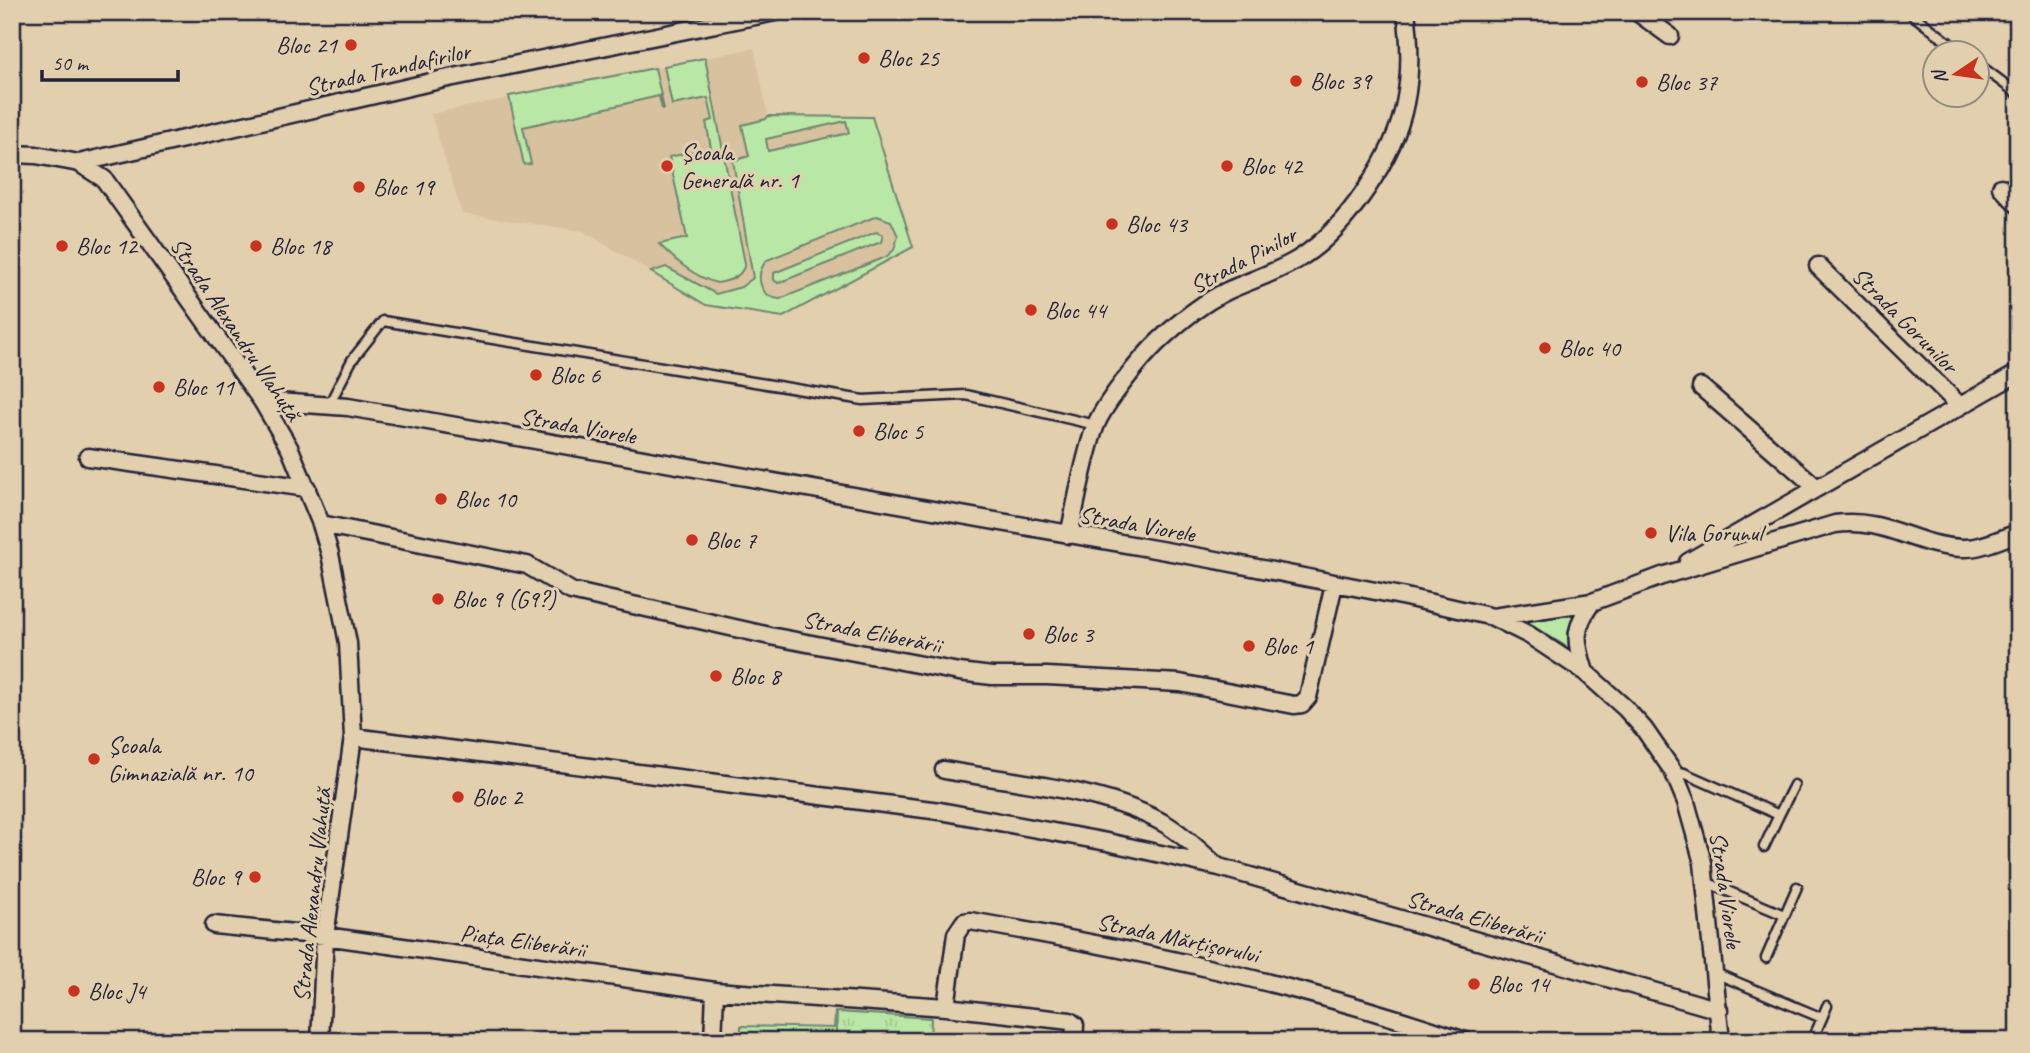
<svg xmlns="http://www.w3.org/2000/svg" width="2030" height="1053" viewBox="0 0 2030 1053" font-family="Caveat,sans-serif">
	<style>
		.built { fill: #d8c19e }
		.grass { fill: #b9e8a6; stroke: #6e8570; stroke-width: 2; fill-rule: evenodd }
		.park { fill: url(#park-tufts); stroke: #6e8570; stroke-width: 2 }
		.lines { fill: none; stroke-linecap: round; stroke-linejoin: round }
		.service-casing { stroke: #22223b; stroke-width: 13 }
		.minor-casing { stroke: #22223b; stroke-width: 21 }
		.service { stroke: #e2cfad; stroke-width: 8 }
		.minor { stroke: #e2cfad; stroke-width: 16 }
		.poi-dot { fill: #c8321e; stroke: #e2cfad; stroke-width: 2.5 }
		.labels { text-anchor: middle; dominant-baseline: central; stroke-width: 6; stroke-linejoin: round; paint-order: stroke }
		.poi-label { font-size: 24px; fill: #22223b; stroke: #e2cfad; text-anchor: start }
		.street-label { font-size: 24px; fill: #22223b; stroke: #e2cfad }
	</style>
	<defs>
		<pattern id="park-tufts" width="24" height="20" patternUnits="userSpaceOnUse" patternTransform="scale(1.75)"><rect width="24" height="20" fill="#b9e8a6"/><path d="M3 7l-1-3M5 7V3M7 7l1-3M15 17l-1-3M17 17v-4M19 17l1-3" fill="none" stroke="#9fc790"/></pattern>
	</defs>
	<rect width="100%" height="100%" fill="#e2cfad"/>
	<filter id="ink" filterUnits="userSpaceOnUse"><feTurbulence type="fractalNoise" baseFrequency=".0143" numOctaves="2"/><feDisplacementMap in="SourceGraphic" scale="14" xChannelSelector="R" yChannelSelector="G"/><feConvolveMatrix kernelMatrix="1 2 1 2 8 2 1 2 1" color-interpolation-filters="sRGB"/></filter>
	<g filter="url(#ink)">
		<path class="built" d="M754 48 768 116 872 117 913 247 783 317 706 305 583 231 462 214 431 114Z"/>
		<path class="grass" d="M705 58 745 264C741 278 729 281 717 283 694 277 675 260 659 244L687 238 669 157 711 148 706 122 713 120 708 98 672 105 664 66Z
			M655 68 664 109H662L659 96 523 127 531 164 524 165 509 96Z
			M768 116 872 117 913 247 783 317 706 305 651 272 666 267 716 294 741 287 753 278 733 161 749 156 742 125 766 119ZM846 121 849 133 768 151 766 139ZM877 216 891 221 898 236 894 250 886 257 780 299C759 297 754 275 767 260Z
			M876 232 883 235 881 242 778 283 774 280V273Z
			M1575 612 1568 633 1569 648 1524 621Z
			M835 1012H837L836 1041H741V1026L834 1028Z"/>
		<path class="park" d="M837 1012 931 1018 930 1041H836Z"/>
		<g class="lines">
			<defs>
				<path id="service" d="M1909 12 1961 52
					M1978 64 2018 94
					M329 405 352 360 383 321 863 400 966 395 1096 425
					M1673 771 1684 773 1779 815 1794 785
					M1764 847 1779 815
					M1706 882 1784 915
					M1766 958 1797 887
					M1715 973 1822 1018 1827 1006
					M1812 1041 1822 1018"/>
				<path id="minor" d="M1637 12 1670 36
					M12 154 36 155 79 163 444 79 775 12
					M79 163 104 179 262 401 290 449 321 524 330 554 348 643 353 737 325 936 320 1041
					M2001 187 2018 205
					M1818 266 1960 406
					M1701 387 1817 488
					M262 401 348 407 1211 559 1401 596 1493 617 1529 635 1585 672 1625 708 1644 729 1673 771 1686 802 1703 863 1721 1041
					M88 457 307 488
					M321 524 527 565 571 591 770 636 959 672 992 676H1047L1180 683 1294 705 1302 704 1308 697 1334 584
					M1069 535C1077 500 1083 461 1095 427 1103 405 1141 358 1159 341 1179 322 1202 303 1227 291 1251 280 1278 272 1300 258 1346 229 1395 156 1405 103 1411 74 1410 41 1406 12
					M1688 562 2018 373
					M1493 617 1592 602 1662 576 1835 524C1885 517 1914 546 1961 548 1980 549 2000 539 2018 533
					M1585 672C1575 641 1573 629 1592 602
					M353 737 940 811 1107 842 1219 867 1719 1010
					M944 770C1015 783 1104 788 1167 825 1185 836 1201 852 1217 866
					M214 925 325 936 715 991
					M946 1007 956 934 964 922 970 921C1138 950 1303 985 1465 1041
					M713 1041 715 991 946 1007 1070 1021 1075 1025 1074 1041"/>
			</defs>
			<use href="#service" class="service-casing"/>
			<use href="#minor" class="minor-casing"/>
			<use href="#service" class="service"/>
			<use href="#minor" class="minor"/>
		</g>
	</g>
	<g class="poi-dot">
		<circle cx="351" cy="45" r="7"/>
		<circle cx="864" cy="58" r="7"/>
		<circle cx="1296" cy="81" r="7"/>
		<circle cx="1642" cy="82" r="7"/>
		<circle cx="667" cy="166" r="7"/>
		<circle cx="1227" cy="166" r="7"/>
		<circle cx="359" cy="187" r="7"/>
		<circle cx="1112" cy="224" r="7"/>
		<circle cx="62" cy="246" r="7"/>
		<circle cx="256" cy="246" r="7"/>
		<circle cx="1031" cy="310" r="7"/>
		<circle cx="1545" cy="348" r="7"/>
		<circle cx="536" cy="375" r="7"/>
		<circle cx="159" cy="387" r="7"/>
		<circle cx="859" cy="431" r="7"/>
		<circle cx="441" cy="499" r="7"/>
		<circle cx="1651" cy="533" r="7"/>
		<circle cx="692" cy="540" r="7"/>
		<circle cx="438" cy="599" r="7"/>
		<circle cx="1029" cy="634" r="7"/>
		<circle cx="1249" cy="646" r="7"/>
		<circle cx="716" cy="676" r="7"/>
		<circle cx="94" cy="759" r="7"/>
		<circle cx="458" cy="797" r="7"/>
		<circle cx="255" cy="877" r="7"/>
		<circle cx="1474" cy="984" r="7"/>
		<circle cx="74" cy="991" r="7"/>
	</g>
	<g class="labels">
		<g class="poi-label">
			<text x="337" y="45" text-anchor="end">Bloc 21</text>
			<text x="878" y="58">Bloc 25</text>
			<text x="1310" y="81">Bloc 39</text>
			<text x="1656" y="82">Bloc 37</text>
			<text x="681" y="152">Școala<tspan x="681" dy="28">Generală nr. 1</tspan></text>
			<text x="1241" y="166">Bloc 42</text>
			<text x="373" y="187">Bloc 19</text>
			<text x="1126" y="224">Bloc 43</text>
			<text x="76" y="246">Bloc 12</text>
			<text x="270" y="246">Bloc 18</text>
			<text x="1045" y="310">Bloc 44</text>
			<text x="1559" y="348">Bloc 40</text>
			<text x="550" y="375">Bloc 6</text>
			<text x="173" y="387">Bloc 11</text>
			<text x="873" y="431">Bloc 5</text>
			<text x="455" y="499">Bloc 10</text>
			<text x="1665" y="533">Vila Gorunul</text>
			<text x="706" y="540">Bloc 7</text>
			<text x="452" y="599">Bloc 9 (G9?)</text>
			<text x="1043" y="634">Bloc 3</text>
			<text x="1263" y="646">Bloc 1</text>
			<text x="730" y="676">Bloc 8</text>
			<text x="108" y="745">Școala<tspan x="108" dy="28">Gimnazială nr. 10</tspan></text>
			<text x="472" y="797">Bloc 2</text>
			<text x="241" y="877" text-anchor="end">Bloc 9</text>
			<text x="1488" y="984">Bloc 14</text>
			<text x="88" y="991">Bloc J4</text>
		</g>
		<g class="street-label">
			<text transform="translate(388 69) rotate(-13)">Strada Trandafirilor</text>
			<text transform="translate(1243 260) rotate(-28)">Strada Pinilor</text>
			<text transform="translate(1905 320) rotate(45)">Strada Gorunilor</text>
			<text transform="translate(236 329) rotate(56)">Strada Alexandru Vlahuță</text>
			<text transform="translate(578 426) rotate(10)">Strada Viorele</text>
			<text transform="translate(1137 524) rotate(10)">Strada Viorele</text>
			<text transform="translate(872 632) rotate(11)">Strada Eliberării</text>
			<text transform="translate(1726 890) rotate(82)">Strada Viorele</text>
			<text transform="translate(312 895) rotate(-84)">Strada Alexandru Vlahuță</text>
			<text transform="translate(1475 917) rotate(16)">Strada Eliberării</text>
			<text transform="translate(1178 938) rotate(12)">Strada Mărțișorului</text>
			<text transform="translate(523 941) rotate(8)">Piața Eliberării</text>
		</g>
	</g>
	<rect width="2030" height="1053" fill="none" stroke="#e2cfad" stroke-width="42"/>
	<rect x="21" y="21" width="1988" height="1011" fill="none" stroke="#22223b" stroke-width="2.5" filter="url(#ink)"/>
	<g transform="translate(1956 74) rotate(257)"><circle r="33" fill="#e2cfad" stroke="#958a7f" stroke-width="2"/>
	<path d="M0-5L12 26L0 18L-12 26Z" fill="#c8321e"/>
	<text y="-10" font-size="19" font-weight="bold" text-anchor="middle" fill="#22223b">N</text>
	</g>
	<path d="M42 70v10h136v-10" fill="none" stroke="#22223b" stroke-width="3.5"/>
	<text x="52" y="70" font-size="21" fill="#22223b" stroke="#e2cfad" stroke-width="5" paint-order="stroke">50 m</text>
</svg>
